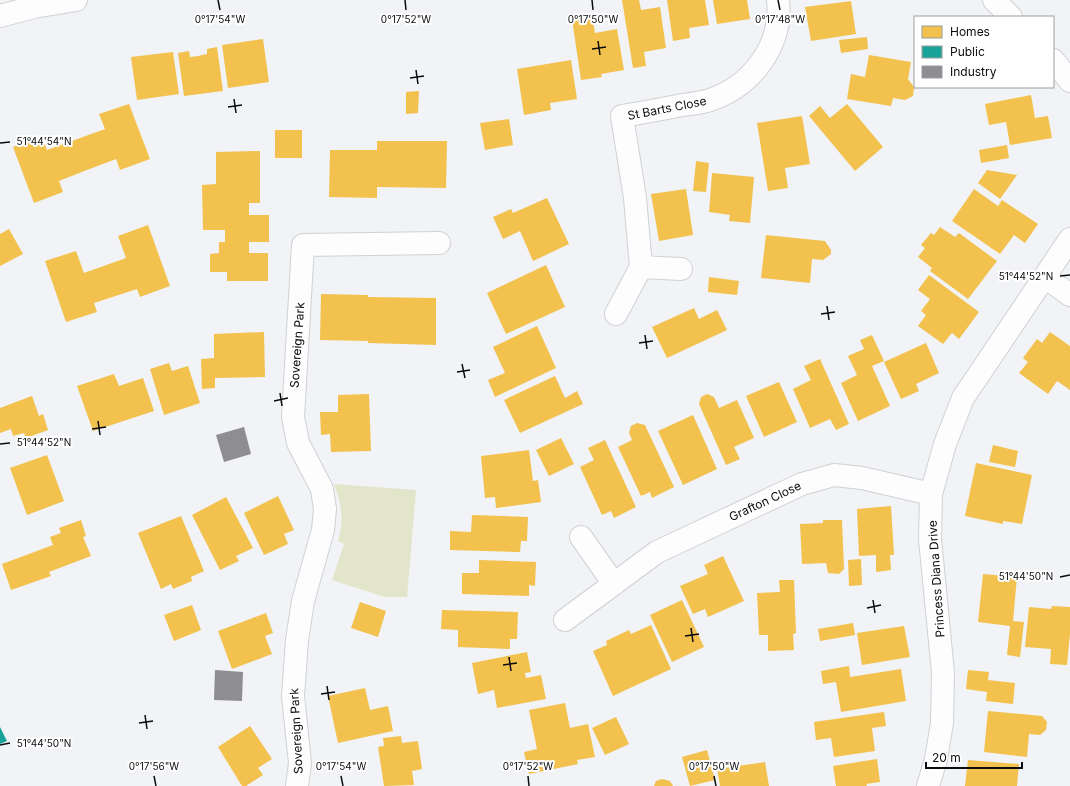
<svg xmlns="http://www.w3.org/2000/svg" width="1070" height="786" viewBox="0 0 1070 786" font-family="Inter,sans-serif">
	<style>
		.green { fill: #e2e5c9 }
		.homes { fill: #f2c14e }
		.public { fill: #17a398 }
		.industry { fill: #8d8d92 }
		.lines { fill: none; stroke-linecap: round; stroke-linejoin: round }
		.minor-casing { stroke: #cfd1d3; stroke-width: 24 }
		.minor { stroke: #fdfdfe; stroke-width: 22 }
		.ticks { fill: none; stroke: #0a0c0d; stroke-width: 1.5 }
		.labels { text-anchor: middle; dominant-baseline: central; stroke-width: 4; stroke-linejoin: round; paint-order: stroke }
		.street-label { font-size: 12px; fill: #0a0c0d; stroke: #fff }
		.ticks-label { font-size: 10px; text-anchor: middle; fill: #0a0c0d; stroke: #fff; stroke-width: 4; stroke-linejoin: round; paint-order: stroke }
	</style>
	<rect width="100%" height="100%" fill="#f1f3f6"/>
	<path class="green" d="M334 484 416 490 407 597H385L332 580 344 544 338 541C344 521 342 504 334 484Z"/>
	<path class="homes" d="M622 0H639L641 10 660 7 666 48 644 52 646 66 633 68Z
		M667 0H705L709 25 689 28 690 38 673 41Z
		M713 0H747L750 19 717 24Z
		M851 1 856 34 811 41 805 7Z
		M592 16 595 33 617 29 624 70 601 74 602 77 581 80 572 19Z
		M867 37 868 49 841 53 839 40Z
		M263 39 269 82 228 88 222 45Z
		M217 47 223 91 184 96 178 53 189 51 190 57 198 56 207 54V49Z
		M173 52 179 94 137 100 131 57Z
		M869 55 911 62 908 79 914 87 913 96 905 100 893 98 891 106 847 99 851 74 865 77Z
		M571 60 577 99 550 103 551 110 524 115 517 69Z
		M419 91 418 113 406 114V92Z
		M1031 95 1035 118 1048 116 1052 138 1010 145 1006 122 989 125 985 104Z
		M129 104 150 159 120 170 116 159 87 170 59 181 63 192 34 203 13 147 42 136 47 150 105 129 99 114Z
		M847 104 883 147 855 171 809 116 820 106 830 118Z
		M802 116 810 164 785 168 788 188 768 191 757 123Z
		M509 119 513 145 485 150 480 123Z
		M275 130H302V158H275Z
		M377 141H447L446 188 377 187V198L329 197 330 150H377Z
		M1007 145 1009 158 981 163 979 150Z
		M260 151V203H249V215H269V242H249V253H268V281H227V272H210V254L219 253V242H225V230H203L202 185 216 184V152Z
		M696 161 709 163 706 192 693 191Z
		M987 170 1017 175 1000 199 978 183Z
		M712 173 754 177 750 223 729 221 730 215 709 212Z
		M686 189 693 235 659 241 651 194Z
		M974 189 998 206 1002 200 1038 224 1025 243 1014 235 1000 254 952 221Z
		M547 198 569 244 533 261 520 231 503 239 493 217 511 209 513 213Z
		M148 225 170 286 140 297 137 289 94 303 97 312 66 322 45 261 76 251 84 273 126 258 118 236Z
		M940 227 955 237 959 233 997 261 968 299 930 271 932 268 918 257 925 248 921 245 931 233 934 235Z
		M9 229 23 254 0 266V234Z
		M766 235 825 241 831 250V254L823 260 812 259 810 283 761 278Z
		M546 265 565 307 506 334 487 293Z
		M929 275 979 312 959 339 952 333 943 344 918 326 926 315 921 311 930 299 918 290Z
		M709 277 739 281 737 295 708 292Z
		M321 294 368 295V297L436 298V345L368 343V341L320 340Z
		M694 308 699 319 717 310 727 330 667 358 652 327Z
		M537 326 556 368 495 397 488 380 505 373 493 347Z
		M264 332 265 377 215 378V388L202 389 201 359 214 358V334Z
		M1050 332 1070 346V390L1057 381 1048 394 1019 373 1028 362 1023 358 1037 339 1042 343Z
		M872 335 884 361 872 366 890 406 858 421 841 383 857 375 848 356 864 349 860 340Z
		M926 343 939 373 916 384 919 391 901 399 884 362Z
		M820 359 849 424 836 430 830 419 810 428 793 389 811 380 804 366Z
		M169 363 172 371 188 366 200 403 164 415 150 369Z
		M114 374 119 386 143 378 154 411 93 431 77 386Z
		M555 376 565 398 577 391 583 404 520 433 504 400Z
		M779 382 797 422 764 437 746 396Z
		M369 394 371 451 331 452 330 434 321 435 320 412H338V395Z
		M707 394 714 397 719 408 737 400 754 438 734 447 740 459 726 465 699 404 701 397Z
		M32 396 39 416 43 414 48 430 26 438 24 433 13 436 11 429 0 433V408Z
		M693 415 717 469 683 485 658 431Z
		M637 423 645 425 674 487 652 498 650 492 641 496 618 447 632 440 629 433 631 426Z
		M561 438 574 464 549 476 536 450Z
		M605 440 636 507 614 518 611 511 602 515 580 467 594 460 588 448Z
		M993 445 1018 451 1015 467 989 462Z
		M529 450 533 481 538 480 541 502 496 508 495 497 485 498 481 456Z
		M47 455 64 501 27 515 10 468Z
		M976 463 1032 475 1022 524 1003 521V524L965 516Z
		M278 496 294 530 284 534 288 544 264 555 244 513Z
		M226 497 253 548 236 556 239 561 220 570 192 515Z
		M891 506 894 555H890L891 570 876 572V555L859 556 857 509Z
		M472 515 528 517 527 541H521L520 552 450 550V531L471 532Z
		M181 516 204 571 191 577 192 581 173 589 171 584 161 589 138 533Z
		M81 520 86 536 83 537 91 556 49 572 51 576 11 590 2 564 53 545 50 537 61 533 59 528Z
		M823 520H842L844 569 839 574 828 573 826 563 802 564 800 524 823 523Z
		M723 556 744 601 708 617 705 609 693 614 680 586 708 574 704 565Z
		M861 559 862 585 849 586 848 560Z
		M479 560 536 562 535 586 529 585V596L462 594V573H479Z
		M983 574 1017 577 1013 621 1024 622 1020 657 1007 655 1010 626 978 622Z
		M779 580H794L796 633 793 634 794 650 768 651V635H759L757 593 780 592Z
		M682 600 704 647 672 662 650 615Z
		M360 602 386 611 378 637 351 628Z
		M192 605 201 630 174 641 164 615Z
		M1052 606 1070 607V634L1067 665 1050 664 1051 649 1025 647 1029 607 1051 609Z
		M442 610 518 612 517 639H510V649L458 647V630L441 629Z
		M266 613 273 633 265 636 272 654 232 669 218 631Z
		M853 623 855 635 820 641 818 629Z
		M651 625 671 669 613 696 593 651 607 645 606 641 629 630 631 634Z
		M904 626 910 657 862 665 857 633Z
		M527 652 531 672 525 673 526 678 541 675 546 699 497 708 494 690 478 694 472 663Z
		M849 666 850 677 901 669 906 701 841 712 836 682 823 684 821 671Z
		M968 670 989 672 988 680 1015 683 1013 704 986 701 987 692 966 689Z
		M365 688 370 710 388 706 393 731 338 743 328 696Z
		M565 703 570 728 588 724 595 757 577 760 578 764 529 774 524 752 537 749 529 710Z
		M988 711 1042 716 1047 722 1046 730 1040 735 1029 734 1027 757 984 752Z
		M884 712 886 726 872 728 875 751 834 757 831 738 816 740 814 722Z
		M616 717 629 744 605 755 592 728Z
		M250 726 272 759 258 768 263 775 246 786H242L218 747Z
		M401 736 402 743 418 741 422 769 412 771 414 785 384 786 378 747 384 746 383 738Z
		M707 750 715 780 690 786 682 757Z
		M877 759 880 782 866 784 867 786H836L833 766Z
		M968 760 1019 764 1017 786H965Z
		M765 762 769 786H720L717 769Z
		M662 779 670 781 673 786H654L656 781Z"/>
	<path class="public" d="M0 727 7 741 0 744Z"/>
	<path class="industry" d="M244 427 251 454 224 462 216 435Z
		M215 670 243 672 242 701 214 700Z"/>
	<g class="lines">
		<defs>
			<path id="minor" d="M994 0 1011 17
				M0 16 34 7 76 0
				M1053 60 1070 81
				M641 267 681 269
				M1045 277 1070 295
				M616 314 641 267 635 198 622 116C642 113 662 109 682 105 691 104 701 103 710 100 752 86 783 45 778 0
				M581 537 614 584
				M565 620 657 552 802 484 834 475 862 478 931 494
				M297 786 300 763 293 696 297 640 303 601 323 530 325 509 322 489 298 443 293 417 303 245 439 243
				M928 786 936 759 942 723 943 673 930 539 931 494 945 444 963 398 1070 239"/>
		</defs>
		<use href="#minor" class="minor-casing"/>
		<use href="#minor" class="minor"/>
	</g>
	<path class="ticks" d="M218 0 220 10M405 0 406 10M592 0 593 10M778 0 780 10M598 41 600 55M592 49 606 47M416 70 418 84M410 78 424 76M234 99 236 113M228 107 242 105M0 143 10 142M1060 276 1070 275M827 306 829 320M821 314 835 312M645 335 647 349M639 343 653 341M462 364 465 378M457 372 470 370M280 393 282 406M274 401 288 398M98 421 100 435M92 429 106 427M0 444 10 443M1060 577 1070 575M873 600 875 613M867 608 881 605M691 628 693 642M685 636 699 634M509 657 511 671M503 665 517 663M327 686 329 700M321 694 335 692M145 715 147 729M139 723 153 721M0 745 10 743M154 776 156 786M341 776 343 786M528 776 529 786M714 776 716 786"/>
	<g class="labels">
		<g class="street-label">
			<text transform="translate(667 108) rotate(-11)">St Barts Close</text>
			<text transform="translate(297 345) rotate(-86)">Sovereign Park</text>
			<text transform="translate(765 501) rotate(-25)">Grafton Close</text>
			<text transform="translate(936 579) rotate(-94)">Princess Diana Drive</text>
			<text transform="translate(296 731) rotate(-93)">Sovereign Park</text>
		</g>
	</g>
	<g class="ticks-label">
		<text x="220" y="23">0°17'54"W</text>
		<text x="406" y="23">0°17'52"W</text>
		<text x="593" y="23">0°17'50"W</text>
		<text x="780" y="23">0°17'48"W</text>
		<text x="44" y="145">51°44'54"N</text>
		<text x="1026" y="280">51°44'52"N</text>
		<text x="44" y="446">51°44'52"N</text>
		<text x="1026" y="580">51°44'50"N</text>
		<text x="44" y="747">51°44'50"N</text>
		<text x="154" y="770">0°17'56"W</text>
		<text x="341" y="770">0°17'54"W</text>
		<text x="528" y="770">0°17'52"W</text>
		<text x="714" y="770">0°17'50"W</text>
	</g>
	<rect x="914" y="16" width="140" height="72" fill="#ffffff" stroke="#9d9e9e"/>
	<rect x="922" y="26" width="20" height="12" fill="#f2c14e" stroke="#9d9e9e"/>
	<text x="950" y="36" font-size="12" fill="#0a0c0d">Homes</text>
	<rect x="922" y="46" width="20" height="12" fill="#17a398" stroke="#9d9e9e"/>
	<text x="950" y="56" font-size="12" fill="#0a0c0d">Public</text>
	<rect x="922" y="66" width="20" height="12" fill="#8d8d92" stroke="#9d9e9e"/>
	<text x="950" y="76" font-size="12" fill="#0a0c0d">Industry</text>
	<path d="M926 762v6h96v-6" fill="none" stroke="#0a0c0d" stroke-width="2"/>
	<text x="932" y="762" font-size="12" fill="#0a0c0d" stroke="#ffffff" stroke-width="3" paint-order="stroke">20 m</text>
</svg>
